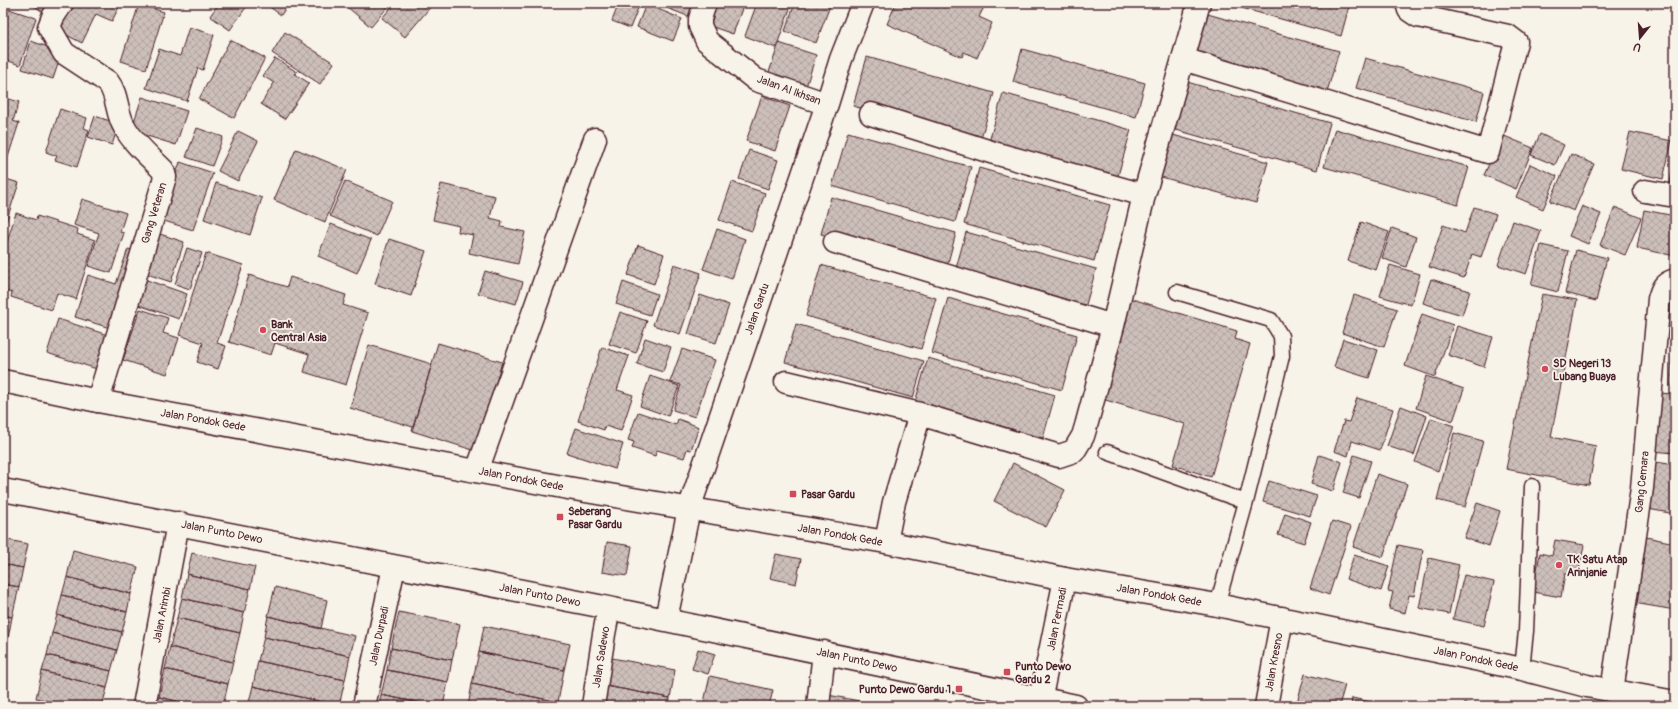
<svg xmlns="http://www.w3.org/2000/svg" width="1678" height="709" viewBox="0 0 1678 709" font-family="Pangolin,sans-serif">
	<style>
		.building { fill: url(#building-cross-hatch); stroke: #4a1f2b }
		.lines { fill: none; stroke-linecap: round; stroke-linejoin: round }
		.lane-casing { stroke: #4a1f2b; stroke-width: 17 }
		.street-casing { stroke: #4a1f2b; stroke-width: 25 }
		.primary-casing { stroke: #4a1f2b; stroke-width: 25 }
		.lane { stroke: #f7f3e8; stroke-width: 14 }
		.street { stroke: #f7f3e8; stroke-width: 22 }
		.primary { stroke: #f7f3e8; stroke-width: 22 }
		.poi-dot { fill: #d1495b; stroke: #f7f3e8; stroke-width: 1.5 }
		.labels { text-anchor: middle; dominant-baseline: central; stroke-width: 3.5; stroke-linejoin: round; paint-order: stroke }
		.street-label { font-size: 11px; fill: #4a1f2b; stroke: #f7f3e8 }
		.poi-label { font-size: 11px; font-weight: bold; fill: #4a1f2b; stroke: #f7f3e8; text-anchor: start }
	</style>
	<defs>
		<pattern id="building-cross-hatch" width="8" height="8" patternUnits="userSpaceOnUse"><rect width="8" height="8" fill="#ccbfb9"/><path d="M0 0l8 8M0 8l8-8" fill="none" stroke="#b1a49f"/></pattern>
	</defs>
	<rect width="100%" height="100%" fill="#f7f3e8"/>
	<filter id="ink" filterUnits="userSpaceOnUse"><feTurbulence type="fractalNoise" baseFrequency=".025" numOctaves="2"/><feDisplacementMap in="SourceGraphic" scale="8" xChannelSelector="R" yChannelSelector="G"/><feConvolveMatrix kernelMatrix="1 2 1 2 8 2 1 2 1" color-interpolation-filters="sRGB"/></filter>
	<g filter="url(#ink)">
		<path class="building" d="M30 3H49L43 12Z
			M71 3H121L112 21 96 14 82 43 57 30Z
			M219 3H249L230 30 210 16Z
			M264 3H289L281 15Z
			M349 3H391L371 27 346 6Z
			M395 3H431L433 4 405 37 382 18Z
			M619 3H640L630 28 612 21Z
			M659 3H695L690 17 659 5Z
			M715 3H744L733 34 707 25Z
			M757 3H792L776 48 745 36Z
			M795 3H831L816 43 785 31Z
			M896 3H986L979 17 992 23 977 58 964 52 962 57 887 24Z
			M1224 3H1350L1341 36Z
			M139 4 164 12 146 69 121 61Z
			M646 4 682 19 673 41 637 27Z
			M9 9 36 18 20 65 3 59V28Z
			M1204 13 1339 51 1327 92 1193 54Z
			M189 27 214 35 203 70 198 68 187 101 146 88 159 49 180 56Z
			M285 32 334 63 320 84 272 53Z
			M230 40 265 58 234 118 199 99Z
			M31 41 62 52 53 79 22 69Z
			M779 43 816 55 805 90 767 78Z
			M1022 49 1145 83 1136 117 1013 82Z
			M867 57 994 93 980 142 853 106Z
			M275 58 297 72 295 74 309 83 285 119 261 104 274 83 263 76Z
			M1365 58 1484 92 1476 122 1356 88Z
			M1187 82 1330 123 1317 170 1173 129Z
			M1003 93 1131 130 1117 179 989 142Z
			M762 96 790 106 775 151 746 141Z
			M3 97 19 102 13 121 19 123 8 157 3 156Z
			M142 97 187 111 176 145 131 131Z
			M60 109 87 118 84 128 89 130 77 167 55 160 57 156 46 152Z
			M95 116 119 124 112 145 88 137Z
			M197 128 223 137 212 166 186 157Z
			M1335 129 1469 167 1458 205 1324 167Z
			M238 131 258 141 238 181 218 171Z
			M848 132 971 167 955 222 832 186Z
			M1630 132 1672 141 1663 179 1621 169Z
			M1166 133 1268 162 1256 203 1154 175Z
			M1540 134 1564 145 1555 165 1531 155Z
			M1502 135 1533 148 1516 189 1484 175Z
			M296 149 347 170 325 222 274 200Z
			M749 150 778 160 768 189 739 179Z
			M1571 154 1594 164 1574 211 1550 201Z
			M1675 157V182H1670Z
			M180 162 213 173 193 230 161 220Z
			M1530 164 1557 176 1543 209 1516 197Z
			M979 168 1110 205 1094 261 964 224Z
			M3 178 19 183 3 231Z
			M345 181 392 201 377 236 330 216Z
			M732 182 765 193 752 231 719 220Z
			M216 183 262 198 250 235 204 219Z
			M441 184 495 196 490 218 502 221 501 227 525 232 518 264 469 253 473 235 458 232 459 226 433 220Z
			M831 197 956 233 946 270 821 234Z
			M82 199 126 213 120 232 124 233 111 273 88 266 99 233 74 225Z
			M1582 206 1601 214 1588 244 1569 236Z
			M1474 207 1496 214 1481 257 1472 254 1464 278 1429 267 1443 225 1465 233Z
			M1615 207 1641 218 1625 255 1600 245Z
			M1644 210 1675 216V256L1637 248Z
			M16 213 36 220 37 216 78 229 77 234 95 240 76 299 57 293 52 310 11 297 12 293 3 290V254Z
			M1513 221 1541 231 1526 274 1498 265Z
			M1361 222 1389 232 1376 270 1348 261Z
			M331 224 371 240 357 273 318 256Z
			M1392 228 1416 237 1406 267 1382 258Z
			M717 229 745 239 732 279 703 269Z
			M154 232 184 242 171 282 141 272Z
			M966 232 1096 269 1085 308 955 272Z
			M389 239 426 251 411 296 375 284Z
			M638 245 664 254 654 284 628 275Z
			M1541 245 1568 251 1558 292 1531 285Z
			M187 248 202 253 190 289 175 284Z
			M128 249 141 253 113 329 75 317 88 275 116 284Z
			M1576 250 1607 258 1596 301 1565 293Z
			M206 253 243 265 217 343 226 346 218 369 197 362 203 343 179 335Z
			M674 264 701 273 680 334 653 325Z
			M821 265 936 298 921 349 806 316Z
			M1390 265 1420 274 1411 305 1380 296Z
			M485 271 523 282 516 304 478 293Z
			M249 275 287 287 290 277 346 295 343 305 368 313 346 385 304 372 309 354 275 343 271 355 229 342Z
			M144 279 187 294 179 319 136 304Z
			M1431 279 1470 291 1462 315 1423 303Z
			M623 282 657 294 650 315 616 304Z
			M1661 293 1675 294V333L1659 332Z
			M1542 294 1577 300 1551 437 1596 446 1589 485 1506 469Z
			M700 295 729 305 716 343 688 334Z
			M1354 295 1397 309 1384 347 1342 333Z
			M948 298 1077 335 1062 390 932 353Z
			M1129 298 1237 331 1235 339 1250 344 1211 477 1173 465 1185 424 1099 398Z
			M140 309 168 318 163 333 179 338 167 374 123 360Z
			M620 312 647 321 636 353 609 344Z
			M1422 314 1453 325 1435 377 1405 366Z
			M58 319 111 336 100 370 47 353Z
			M796 324 924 361 913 398 785 362Z
			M1457 326 1493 337 1484 367 1448 355Z
			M645 338 671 347 663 372 637 364Z
			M1343 339 1378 350 1369 378 1334 367Z
			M1673 339H1675V386H1670Z
			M438 343 502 362 476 451 412 431Z
			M369 345 432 364 413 427 350 408Z
			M602 347 629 356 617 390 633 395 621 431 605 426 604 430 578 421Z
			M682 349 715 360 695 417 673 410 681 385 670 382Z
			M928 358 1055 395 1043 438 915 402Z
			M650 376 679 386 668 416 640 406Z
			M1426 376 1464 389 1453 421 1416 408Z
			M1656 393 1675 394V453L1652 451Z
			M1357 398 1393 409 1380 450 1352 441 1348 456 1334 451 1344 421 1349 422Z
			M1401 406 1427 416 1414 455 1387 446Z
			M638 412 676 425 678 419 699 427 691 450 687 449 684 458 657 450 655 456 632 448 634 442 628 440Z
			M1431 418 1454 426 1438 471 1415 462Z
			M576 428 623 444 615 469 567 453Z
			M1454 433 1483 441 1465 507 1437 500Z
			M1319 455 1342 462 1333 491 1311 484Z
			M1354 455 1371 461 1359 498 1343 493Z
			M1656 462 1675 465V514L1648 509Z
			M1013 463 1065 490 1046 527 994 501Z
			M1377 474 1407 484 1383 557 1353 547Z
			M1269 481 1317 496 1310 516 1263 502Z
			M1477 503 1500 511 1489 546 1464 538Z
			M1285 513 1311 522 1304 543 1278 535Z
			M1332 521 1351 527 1329 595 1310 588Z
			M1641 536 1675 543V610L1628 602Z
			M3 539 28 544 23 568 3 564Z
			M1555 540 1584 545 1578 576 1565 574 1561 597 1533 592 1540 553 1552 556Z
			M607 542 632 546 627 576 602 572Z
			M1398 545 1423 550 1414 596 1409 595 1405 613 1389 609 1393 592 1388 591Z
			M73 550 138 567 131 594 67 577Z
			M192 553 255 567 250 589 187 574Z
			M776 554 801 559 796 584 770 578Z
			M1354 555 1389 566 1381 591 1346 579Z
			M1429 558 1459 565 1449 614 1419 608Z
			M3 564 23 568 19 587 3 584Z
			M187 574 250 589 244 613 182 598Z
			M1464 575 1494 582 1484 626 1453 619Z
			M67 577 131 594 127 612 62 595Z
			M3 584 19 587 12 617 3 615Z
			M275 587 327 600 321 629 268 616Z
			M62 595 127 612 122 632 57 615Z
			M182 598 244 613 240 633 177 618Z
			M399 612 460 624 452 660 391 648Z
			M3 615 12 617 7 644 3 643Z
			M57 615 122 632 117 650 52 633Z
			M268 616 355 636 350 656 264 637Z
			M177 618 240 633 233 662 170 647Z
			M484 626 570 644 564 670 479 652Z
			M52 633 117 650 111 671 47 655Z
			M264 637 350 656 345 680 258 661Z
			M3 643 7 644 3 663Z
			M170 647 233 662 228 684 165 669Z
			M391 648 452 660 448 682 387 670Z
			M698 649 715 654 708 674 692 669Z
			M479 652 564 670 558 702 472 684Z
			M47 655 111 671 107 688 42 671Z
			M612 658 675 670 670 698 606 686Z
			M258 661 345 680 339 706 253 686Z
			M165 669 228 684 223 706H197L159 697Z
			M387 670 448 682 443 706H436L381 695Z
			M42 671 107 688 102 706H68L36 698Z
			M1305 674 1345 685 1339 706H1296Z
			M710 676 773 690 769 706H723L704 702Z
			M472 684 558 702 557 706H468Z
			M253 686 339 706H248Z
			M606 686 670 698 669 706H603Z
			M381 695 436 706H379Z
			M828 695 885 706H826Z
			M159 697 197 706H156Z
			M1352 698 1390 706H1351Z
			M704 702 723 706H703Z
			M1465 703 1480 706H1464Z"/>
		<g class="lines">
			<defs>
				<path id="lane" d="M1177 292 1271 320 1281 336 1282 356 1246 502 1217 605
					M1107 452 1246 502
					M1522 669 1526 631 1532 486"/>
				<path id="street" d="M62 3 53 17 49 27 64 53 108 82C118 95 116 112 124 126 133 143 150 157 163 170L165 177 98 401
					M705 3 700 19V26L707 41 756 80 827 104
					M1183 59 1488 152 1516 42 1508 36 1418 16 1409 10 1407 3
					M871 114 994 153 1144 195
					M1645 191 1675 196
					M835 242 1113 326
					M786 382 920 414 1059 456 1074 451 1083 436 1086 426 1113 326 1144 195 1199 3
					M477 471 595 139
					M3 490 599 606 1076 706
					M886 542 894 502 920 414
					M666 619 689 509 827 104 841 59 863 3
					M1612 691 1642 488 1659 299C1662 288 1664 283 1675 280
					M144 706 178 523
					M364 706 394 567
					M593 706 604 634 609 608
					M818 706 824 652
					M1039 706 1065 579
					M1266 706 1282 618"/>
				<path id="primary" d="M3 381 98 401 568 488 886 542 1065 579 1217 605 1522 669 1587 686 1675 702"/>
			</defs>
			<use href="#lane" class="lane-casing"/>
			<use href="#street" class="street-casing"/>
			<use href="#primary" class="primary-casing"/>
			<use href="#lane" class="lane"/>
			<use href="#street" class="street"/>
			<use href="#primary" class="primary"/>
		</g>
	</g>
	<g class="poi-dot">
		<circle cx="263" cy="330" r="4"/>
		<circle cx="1545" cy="369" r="4"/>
		<rect x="789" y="490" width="8" height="8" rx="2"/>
		<rect x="556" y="513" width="8" height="8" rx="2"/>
		<circle cx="1559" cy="565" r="4"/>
		<rect x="1003" y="668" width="8" height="8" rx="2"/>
		<rect x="955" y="685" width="8" height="8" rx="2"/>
	</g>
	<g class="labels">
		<g class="street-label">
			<text transform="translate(789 90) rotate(20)">Jalan Al Ikhsan</text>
			<text transform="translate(154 213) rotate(-73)">Gang Veteran</text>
			<text transform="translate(757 309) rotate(-71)">Jalan Gardu</text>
			<text transform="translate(203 420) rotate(10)">Jalan Pondok Gede</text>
			<text transform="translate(521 479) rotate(11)">Jalan Pondok Gede</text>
			<text transform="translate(1642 482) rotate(-84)">Gang Cemara</text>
			<text transform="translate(222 532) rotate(11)">Jalan Punto Dewo</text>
			<text transform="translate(840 535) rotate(10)">Jalan Pondok Gede</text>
			<text transform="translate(540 595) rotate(11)">Jalan Punto Dewo</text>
			<text transform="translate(1159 595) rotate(10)">Jalan Pondok Gede</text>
			<text transform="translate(162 615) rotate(-79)">Jalan Arimbi</text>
			<text transform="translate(1057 619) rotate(-79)">Jalan Permadi</text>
			<text transform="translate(379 636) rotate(-78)">Jalan Durpadi</text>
			<text transform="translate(601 657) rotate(-81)">Jalan Sadewo</text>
			<text transform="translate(1476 659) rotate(12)">Jalan Pondok Gede</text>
			<text transform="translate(857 660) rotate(12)">Jalan Punto Dewo</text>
			<text transform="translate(1274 662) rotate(-80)">Jalan Kresno</text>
		</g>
		<g class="poi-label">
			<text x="271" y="324">Bank<tspan x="271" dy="13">Central Asia</tspan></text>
			<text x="1553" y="363">SD Negeri 13<tspan x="1553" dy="13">Lubang Buaya</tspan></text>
			<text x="801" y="494">Pasar Gardu</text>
			<text x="568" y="511">Seberang<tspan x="568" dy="13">Pasar Gardu</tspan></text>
			<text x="1567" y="559">TK Satu Atap<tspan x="1567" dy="13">Arinjanie</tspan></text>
			<text x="1015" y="666">Punto Dewo<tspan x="1015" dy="13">Gardu 2</tspan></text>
			<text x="951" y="689" text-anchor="end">Punto Dewo Gardu 1</text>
		</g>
	</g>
	<rect width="1678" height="709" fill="none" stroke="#f7f3e8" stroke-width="16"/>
	<rect x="8" y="8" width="1662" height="693" fill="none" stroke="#4a1f2b" stroke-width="1.5" filter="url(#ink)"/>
	<g transform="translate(1640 38) rotate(197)" stroke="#f7f3e8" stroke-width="3" paint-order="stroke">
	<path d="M0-3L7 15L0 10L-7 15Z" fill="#4a1f2b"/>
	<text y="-6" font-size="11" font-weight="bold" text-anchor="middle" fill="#4a1f2b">U</text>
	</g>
</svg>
